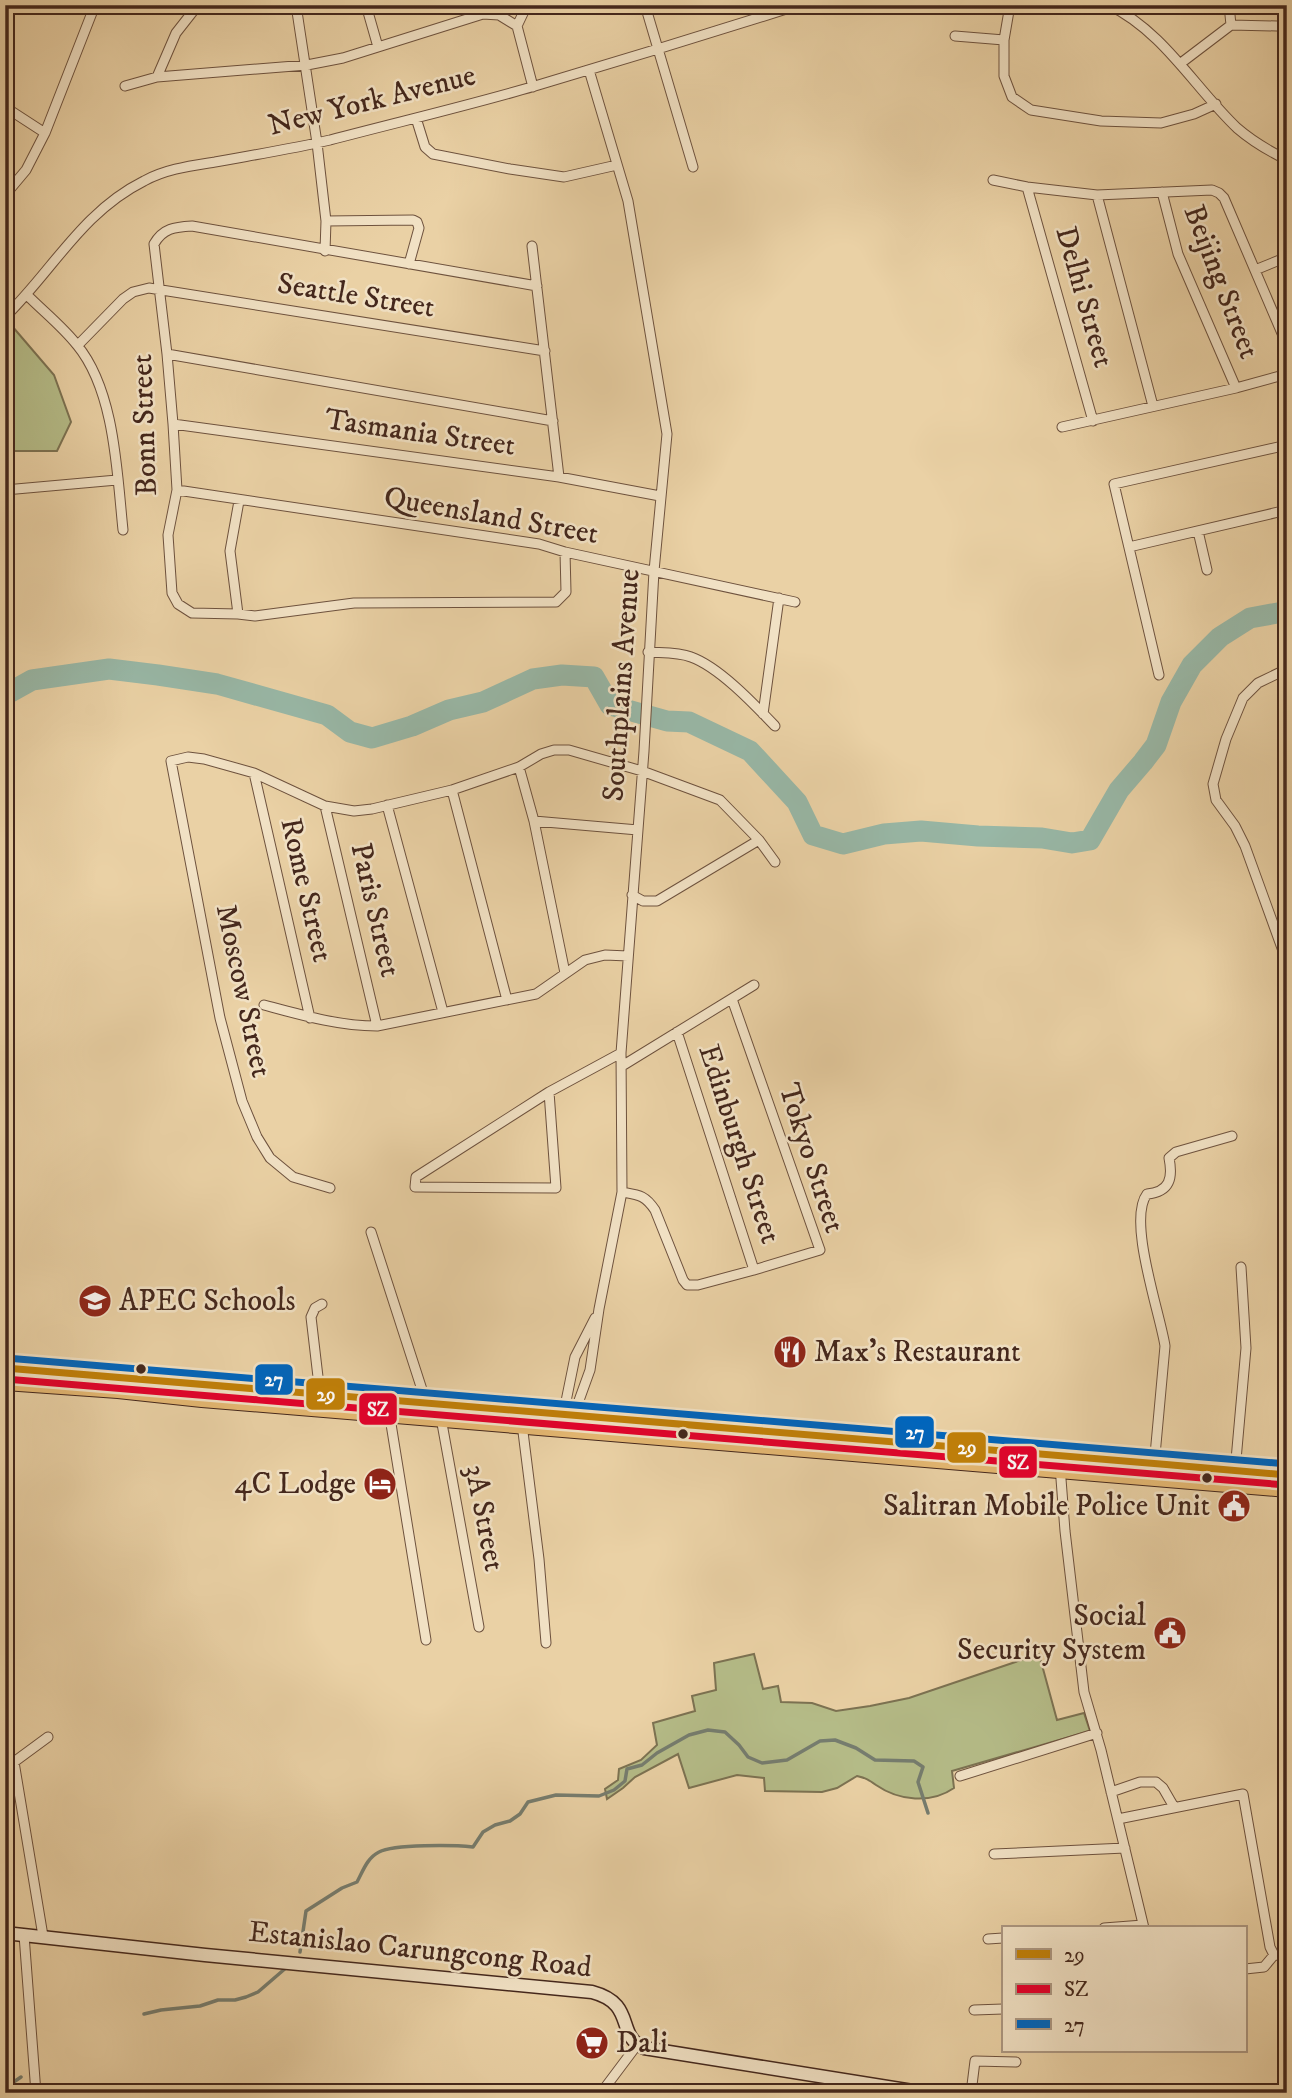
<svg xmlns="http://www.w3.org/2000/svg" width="1292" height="2098" viewBox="0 0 1292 2098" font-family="'IM FELL DW Pica',serif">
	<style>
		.green { fill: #b5bc88; stroke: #7c7252; stroke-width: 2 }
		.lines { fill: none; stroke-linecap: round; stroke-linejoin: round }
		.stream { stroke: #767d6f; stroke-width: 3.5 }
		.river { stroke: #98b7a6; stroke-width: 21 }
		.street-casing { stroke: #6e523e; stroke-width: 11 }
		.secondary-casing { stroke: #44271c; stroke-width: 15 }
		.highway-casing { stroke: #44271c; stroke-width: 18 }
		.street { stroke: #f1e1c4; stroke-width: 9 }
		.secondary { stroke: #f1e1c4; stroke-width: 12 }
		.highway { stroke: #e5b872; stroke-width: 16 }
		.bus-1-casing { stroke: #f1e1c4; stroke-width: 12 }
		.bus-2-casing { stroke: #f1e1c4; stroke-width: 12 }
		.bus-3-casing { stroke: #f1e1c4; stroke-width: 12 }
		.bus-1 { stroke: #c18008; stroke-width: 7 }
		.bus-2 { stroke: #e4002b; stroke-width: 7 }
		.bus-3 { stroke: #0065bd; stroke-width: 7 }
		.bus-dot { fill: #44271c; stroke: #f1e1c4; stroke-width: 2.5 }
		.labels { text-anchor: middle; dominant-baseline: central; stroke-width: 5; stroke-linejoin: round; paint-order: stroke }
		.street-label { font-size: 30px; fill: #44271c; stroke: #f1e1c4 }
		.poi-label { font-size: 30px; fill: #44271c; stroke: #f1e1c4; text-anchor: start }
		.line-badge { stroke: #f1e1c4; stroke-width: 2.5 }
		.badge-label { font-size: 19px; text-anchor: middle; font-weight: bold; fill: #fff }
	</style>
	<rect width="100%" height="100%" fill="#ead1a5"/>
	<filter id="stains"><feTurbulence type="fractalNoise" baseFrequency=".00286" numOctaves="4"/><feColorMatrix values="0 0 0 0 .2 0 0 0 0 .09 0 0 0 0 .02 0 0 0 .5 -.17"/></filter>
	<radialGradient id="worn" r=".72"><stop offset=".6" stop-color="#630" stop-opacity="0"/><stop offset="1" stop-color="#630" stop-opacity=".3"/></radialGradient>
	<path class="green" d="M12 326 54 375 71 422 57 451H5V332Z
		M754 1654 763 1689 778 1686 781 1702 812 1703 836 1711 870 1706 909 1698 1039 1654 1057 1720 1084 1713 1090 1731 952 1771 954 1788C931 1804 899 1801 876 1785 869 1780 866 1778 857 1776L837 1788 822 1792 765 1791 764 1778 737 1775 689 1788 678 1754 635 1777 623 1788 607 1799 605 1789 618 1780 619 1769 641 1760 657 1745 653 1723 695 1711 692 1696 716 1690 714 1663Z"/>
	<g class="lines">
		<path class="stream" d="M300 1952 306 1911 342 1888 357 1882C363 1871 367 1858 379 1852 394 1844 454 1845 473 1847L483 1832 495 1825 510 1821 520 1814 528 1802 556 1795 599 1796 614 1790 625 1781 627 1769 642 1765 657 1753 689 1735 708 1730 725 1732 739 1745 748 1757 762 1763 787 1760 820 1741 835 1740 856 1748 875 1760 914 1761 923 1767 918 1782 928 1813
			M144 2014 161 2010 200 2006 218 2000H235L246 1997 258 1992 287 1967
			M5 2088 21 2077"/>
		<path class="river" d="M5 695 32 680 109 669 158 675 217 684 327 715 350 732 372 738 412 726 449 710 483 702 533 679 562 675 594 677 610 705 667 721 689 722 750 751 797 802 813 835 843 844 884 834 921 831 978 836 1042 838 1072 843 1090 840 1119 790 1143 762 1156 745 1171 702 1192 665 1220 637 1250 618 1283 612 1287 610"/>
		<defs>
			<path id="street" d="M296 5 317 143 326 221 325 251
				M366 5 378 47
				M645 5 693 167
				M1010 5 1004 40V76L1012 97 1031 110 1101 121 1161 123 1194 114 1216 104
				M1109 5C1164 32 1194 87 1237 128 1252 141 1269 151 1287 160
				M1231 25 1277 26
				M517 26 527 5
				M955 36 1004 40
				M1181 63 1231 25 1229 5
				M157 77 176 33 198 5
				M125 86 157 77 307 65 343 58 483 14 499 15 517 26 533 87
				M5 107 45 133
				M416 118 425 147 433 154 510 169 564 177 617 165
				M993 180 1027 187 1097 195 1212 190 1219 193 1224 198 1287 345
				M1027 187 1093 421
				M1162 192 1178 254 1236 388
				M5 195 26 170 45 133 95 5
				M1097 195 1153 406
				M326 221 413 220 417 222 419 228 409 264
				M532 246 559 477
				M1255 270 1287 257
				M537 286 192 226C175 227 163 228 154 244L167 354 173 424 177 490 168 535 172 593 178 604 192 613 238 614 255 616 354 603 556 602 566 592 565 552
				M27 295C44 312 63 327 77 345 115 391 117 473 123 530
				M5 317C53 270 82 212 144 181 166 169 190 166 215 162 253 155 292 149 330 140 398 122 467 106 535 86 623 60 711 33 799 5
				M78 345 123 299 133 292 149 288 545 351
				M167 354 553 421
				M173 424 559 477 660 496
				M1062 427 1236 388 1287 374
				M5 490 117 480
				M177 490 539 544 565 552 795 602
				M1198 531 1207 570
				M1129 547 1287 510
				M238 614 230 551 239 501
				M648 652C662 653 678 652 691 657 719 667 754 704 775 726
				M1287 669 1258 683 1243 698 1226 739 1213 784 1216 800 1235 826 1245 846 1287 962
				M1159 675 1114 484 1287 445
				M763 714 779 598
				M519 767 534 821 565 973
				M254 773 310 1018
				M452 790 507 1000
				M387 805 443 1012
				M325 806 377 1026
				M534 821 638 830
				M632 895 643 901H657L759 840
				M264 1005C301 1015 338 1026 377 1026L536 994 585 960 605 955 628 956
				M677 1032 754 1270
				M622 1066 754 985
				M549 1092 556 1188 415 1187 416 1177 549 1092 621 1053
				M330 1188 293 1177 270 1158 257 1137 242 1101 220 1018 171 761 188 757 204 759 254 773 325 806 354 811 372 809 452 790 519 767 541 754 554 750H569L642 771 720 800 759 840 775 862
				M622 1192C639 1195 645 1195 655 1210L683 1280 687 1285H698L754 1270 820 1250 732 999
				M371 1232 426 1402
				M320 1394 311 1317 315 1308 322 1304
				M392 1414 391 1424 426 1640
				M563 1416 575 1357 595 1318
				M573 1417 590 1370 599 1309 622 1192 621 1053 644 751 654 571 667 434 628 201 589 70
				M441 1418 479 1627
				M525 1422 523 1432 539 1559 546 1643
				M1060 1466 1065 1531 1084 1692 1101 1750 1144 1928
				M1154 1466 1165 1346C1160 1313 1127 1220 1147 1194 1170 1192 1173 1178 1169 1158L1176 1152 1232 1136
				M1235 1471 1246 1348 1241 1267
				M14 1762 43 1936
				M5 1765 14 1762 48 1737
				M960 1776 1097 1733
				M1111 1792 1140 1782H1156L1163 1788 1174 1807
				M1118 1819 1243 1794 1270 1947 1274 1955 1287 1956
				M994 1854 1125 1848
				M1104 1928 1143 1925
				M24 1935 36 2093
				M988 1939 1003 1938
				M1245 1969 1264 1967 1274 1955
				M974 2010 1003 2009
				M601 2093 637 2045
				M971 2093 975 2061 1016 2062"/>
			<path id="secondary" d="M5 1933 205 1955 592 1992C637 2004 615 2035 644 2048L925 2093"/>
			<path id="highway" d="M5 1368 526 1410 623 1420 828 1435 1287 1475
				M5 1382 118 1390 202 1399 1287 1489"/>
		</defs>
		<use href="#street" class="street-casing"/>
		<use href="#secondary" class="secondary-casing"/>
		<use href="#highway" class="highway-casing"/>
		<use href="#street" class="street"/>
		<use href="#secondary" class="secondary"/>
		<use href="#highway" class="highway"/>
		<defs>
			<path id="bus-1" d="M5 1368C433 1402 860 1438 1287 1475"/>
			<path id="bus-2" d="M5 1379C432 1413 859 1448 1286 1485"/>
			<path id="bus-3" d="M6 1358C433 1392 860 1427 1287 1464"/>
		</defs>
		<use href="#bus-1" class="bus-1-casing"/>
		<use href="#bus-2" class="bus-2-casing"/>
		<use href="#bus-3" class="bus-3-casing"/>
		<use href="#bus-1" class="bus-1"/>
		<use href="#bus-2" class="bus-2"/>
		<use href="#bus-3" class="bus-3"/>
	</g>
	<defs>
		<symbol id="school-disc" viewBox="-11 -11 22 22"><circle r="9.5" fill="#8f2418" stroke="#f1e1c4"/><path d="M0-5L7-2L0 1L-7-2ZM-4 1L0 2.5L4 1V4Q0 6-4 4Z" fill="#fff"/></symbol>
		<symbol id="restaurant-disc" viewBox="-11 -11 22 22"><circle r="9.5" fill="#8f2418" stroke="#f1e1c4"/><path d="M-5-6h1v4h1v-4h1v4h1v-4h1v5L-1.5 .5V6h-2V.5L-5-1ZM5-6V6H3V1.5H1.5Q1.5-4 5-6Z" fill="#fff"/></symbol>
		<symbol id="hotel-disc" viewBox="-11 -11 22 22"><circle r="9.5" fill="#8f2418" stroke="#f1e1c4"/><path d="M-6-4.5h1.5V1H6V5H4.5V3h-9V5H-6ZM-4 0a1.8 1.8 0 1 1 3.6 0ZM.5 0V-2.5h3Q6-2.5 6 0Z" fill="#fff"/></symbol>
		<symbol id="civic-disc" viewBox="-11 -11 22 22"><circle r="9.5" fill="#8f2418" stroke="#f1e1c4"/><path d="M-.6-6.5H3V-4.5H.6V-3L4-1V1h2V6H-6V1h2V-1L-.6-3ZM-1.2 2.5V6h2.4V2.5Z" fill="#fff"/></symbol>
		<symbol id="supermarket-disc" viewBox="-11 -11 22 22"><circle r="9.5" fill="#8f2418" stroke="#f1e1c4"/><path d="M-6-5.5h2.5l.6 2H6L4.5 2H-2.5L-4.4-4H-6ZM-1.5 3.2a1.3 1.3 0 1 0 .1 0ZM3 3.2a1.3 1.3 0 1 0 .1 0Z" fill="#fff"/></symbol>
	</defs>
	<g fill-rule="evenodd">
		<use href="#school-disc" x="76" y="1282" width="38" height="38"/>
		<use href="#restaurant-disc" x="771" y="1333" width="38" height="38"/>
		<use href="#hotel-disc" x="361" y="1465" width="38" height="38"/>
		<use href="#civic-disc" x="1215" y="1487" width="38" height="38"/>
		<use href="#civic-disc" x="1151" y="1614" width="38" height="38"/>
		<use href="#supermarket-disc" x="573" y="2024" width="38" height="38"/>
	</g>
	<g class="bus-dot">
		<circle cx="141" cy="1369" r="6"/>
		<circle cx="683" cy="1434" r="6"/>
		<circle cx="1207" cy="1478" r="6"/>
	</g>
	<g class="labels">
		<g class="street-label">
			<text transform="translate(372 101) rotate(-14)">New York Avenue</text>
			<text transform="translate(1221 282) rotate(69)">Beijing Street</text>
			<text transform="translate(356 296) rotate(9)">Seattle Street</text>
			<text transform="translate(1084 297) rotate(74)">Delhi Street</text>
			<text transform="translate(145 425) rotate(-92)">Bonn Street</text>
			<text transform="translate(420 433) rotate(8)">Tasmania Street</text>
			<text transform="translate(491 516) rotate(10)">Queensland Street</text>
			<text transform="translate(622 685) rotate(-86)">Southplains Avenue</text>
			<text transform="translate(306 890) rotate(77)">Rome Street</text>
			<text transform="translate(375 910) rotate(77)">Paris Street</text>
			<text transform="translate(243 991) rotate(78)">Moscow Street</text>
			<text transform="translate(739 1144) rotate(72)">Edinburgh Street</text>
			<text transform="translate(811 1158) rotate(72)">Tokyo Street</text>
			<text transform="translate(484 1518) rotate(79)">3A Street</text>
			<text transform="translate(420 1950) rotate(6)">Estanislao Carungcong Road</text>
		</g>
		<g class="poi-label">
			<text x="119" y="1301">APEC Schools</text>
			<text x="814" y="1352">Max's Restaurant</text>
			<text x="356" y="1484" text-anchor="end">4C Lodge</text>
			<text x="1210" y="1506" text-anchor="end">Salitran Mobile Police Unit</text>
			<text x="1146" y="1616" text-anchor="end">Social<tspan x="1146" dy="34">Security System</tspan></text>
			<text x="616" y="2043">Dali</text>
		</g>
	</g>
	<g class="line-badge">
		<rect x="254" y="1363" width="40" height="33" rx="7" fill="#0065bd"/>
		<rect x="305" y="1377" width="41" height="34" rx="7" fill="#c18008"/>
		<rect x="358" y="1392" width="40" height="34" rx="7" fill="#e4002b"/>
		<rect x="894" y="1415" width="41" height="34" rx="7" fill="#0065bd"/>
		<rect x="946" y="1431" width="41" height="33" rx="7" fill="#c18008"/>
		<rect x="998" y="1445" width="40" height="34" rx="7" fill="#e4002b"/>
	</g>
	<g class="badge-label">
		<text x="274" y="1386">27</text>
		<text x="326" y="1401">29</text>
		<text x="378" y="1416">SZ</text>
		<text x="915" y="1439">27</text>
		<text x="967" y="1454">29</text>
		<text x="1018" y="1469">SZ</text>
	</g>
	<rect width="1292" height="2098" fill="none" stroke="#ead1a5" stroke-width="28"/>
	<rect x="7" y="7" width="1278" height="2084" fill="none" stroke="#44271c" stroke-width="3.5"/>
	<rect x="14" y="14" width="1264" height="2070" fill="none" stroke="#44271c" stroke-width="2"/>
	<rect x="1002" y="1926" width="245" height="126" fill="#f1e1c4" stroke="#ac9781" stroke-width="2"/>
	<rect x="1016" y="1949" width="35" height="10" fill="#c18008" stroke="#ac9781" stroke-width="2"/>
	<text x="1064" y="1962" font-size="21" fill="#44271c">29</text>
	<rect x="1016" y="1984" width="35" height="10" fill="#e4002b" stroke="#ac9781" stroke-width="2"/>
	<text x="1064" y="1996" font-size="21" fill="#44271c">SZ</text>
	<rect x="1016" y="2019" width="35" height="10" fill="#0065bd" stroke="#ac9781" stroke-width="2"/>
	<text x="1064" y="2032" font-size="21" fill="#44271c">27</text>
	<rect width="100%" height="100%" filter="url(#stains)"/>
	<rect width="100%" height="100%" fill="url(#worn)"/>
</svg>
